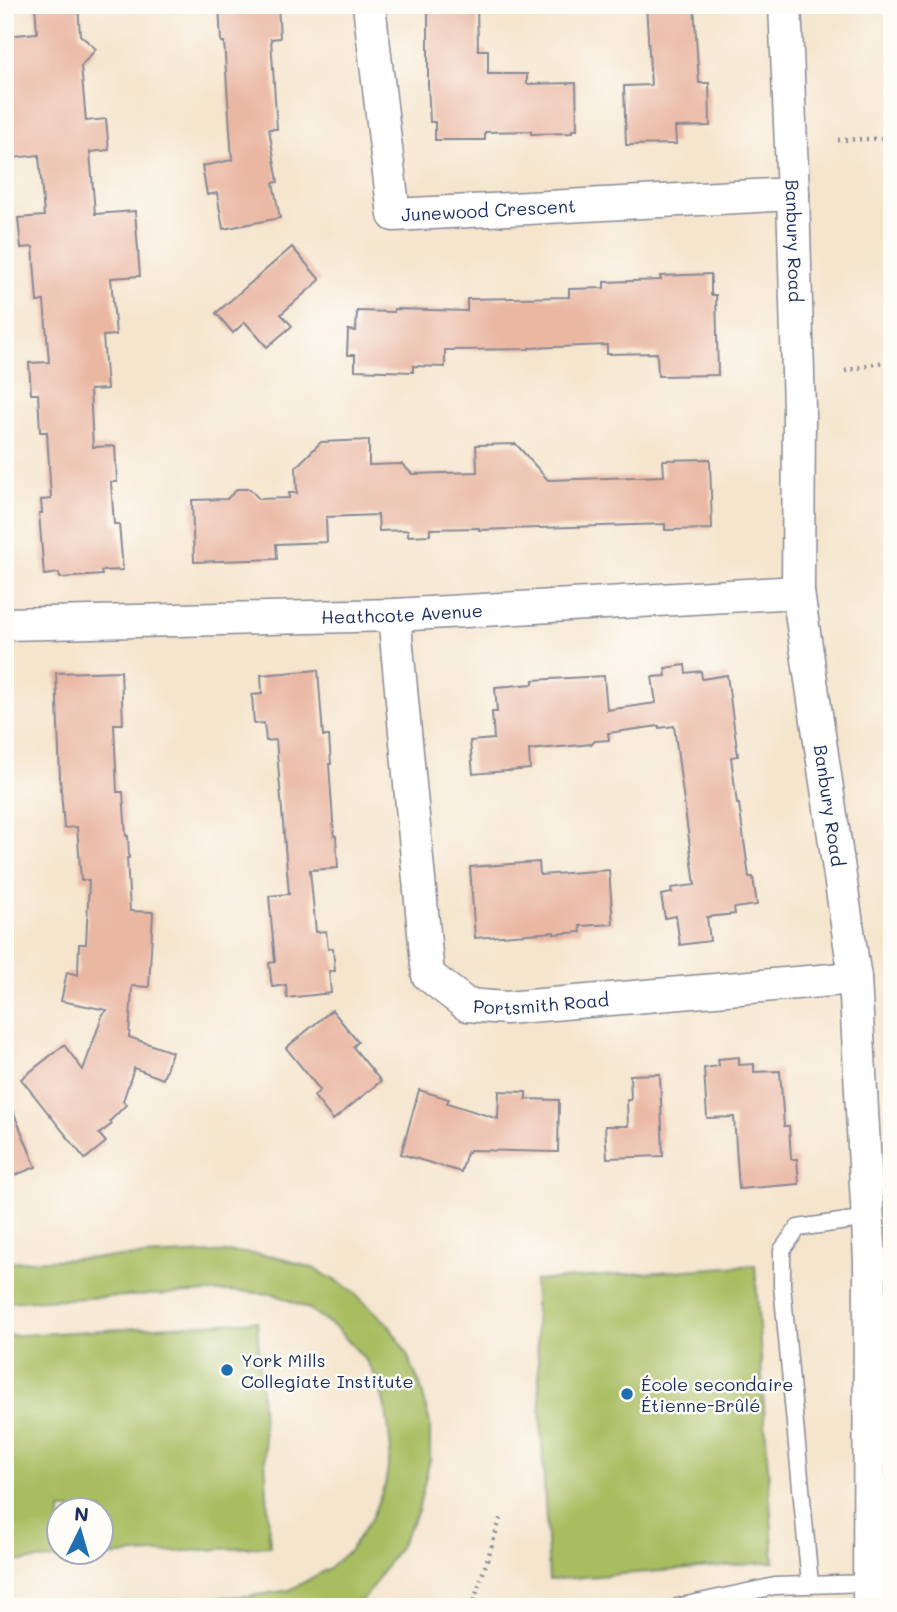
<svg xmlns="http://www.w3.org/2000/svg" width="897" height="1612" viewBox="0 0 897 1612" font-family="Mali,sans-serif">
	<style>
		.green { fill: #a8bd61; stroke: #627660; stroke-width: 2; fill-rule: evenodd }
		.building { fill: #eab7a3 }
		.lines { fill: none; stroke-linecap: round; stroke-linejoin: round }
		.service-casing { stroke: #888a96; stroke-width: 19 }
		.minor-casing { stroke: #888a96; stroke-width: 35 }
		.path { stroke: #888a96; stroke-width: 4.5; stroke-dasharray: 2 5; stroke-linecap: butt }
		.service { stroke: #fff; stroke-width: 16 }
		.minor { stroke: #fff; stroke-width: 32 }
		.poi-dot { fill: #1f6fb2; stroke: #fdfcf7; stroke-width: 2.5 }
		.labels { text-anchor: middle; dominant-baseline: central; stroke-width: 5; stroke-linejoin: round; paint-order: stroke }
		.street-label { font-size: 18px; fill: #1b2f5e; stroke: #fdfcf7 }
		.poi-label { font-size: 18px; fill: #1b2f5e; stroke: #fdfcf7; text-anchor: start }
	</style>
	<rect width="100%" height="100%" fill="#fdfcf7"/>
	<filter id="ink" filterUnits="userSpaceOnUse"><feTurbulence type="fractalNoise" baseFrequency=".0143" numOctaves="2"/><feDisplacementMap in="SourceGraphic" scale="14" xChannelSelector="R" yChannelSelector="G"/><feConvolveMatrix kernelMatrix="1 2 1 2 8 2 1 2 1" color-interpolation-filters="sRGB"/></filter>
	<filter id="wash" filterUnits="userSpaceOnUse"><feTurbulence type="fractalNoise" baseFrequency=".00686" numOctaves="4" result="noise"/><feDisplacementMap in="SourceGraphic" scale="28" xChannelSelector="R" yChannelSelector="G"/><feGaussianBlur stdDeviation="1.57" result="paint"/><feColorMatrix in="noise" values="0 0 0 0 0 0 0 0 0 0 0 0 0 0 0 0 0 1.4 0 .05"/><feComposite in="paint" operator="in"/></filter>
	<g filter="url(#wash)">
		<rect width="100%" height="100%" fill="#f5e5cd"/>
		<path class="green" d="M235 1252 274 1256 315 1269 350 1289 388 1324 406 1352 421 1387 430 1424V1459L418 1511 399 1547 364 1599 343 1607H40L250 1596 290 1590 328 1569 350 1550 372 1517 385 1485 391 1450 387 1416 379 1382 365 1359 336 1328 309 1309 274 1294 233 1291 5 1302V1262Z
			M755 1265 774 1562 549 1580 534 1281Z
			M257 1321 270 1546 5 1562V1336ZM60 1510H102V1552H60Z"/>
		<g id="blocks">
			<path class="building" d="M35 5H78L80 35 96 49 81 66 86 121 106 119 109 150 90 152 95 214 135 211 140 276 111 278 116 335 103 336 107 389 90 390 93 447 115 446 117 482H111L114 524H119L123 570 101 571 102 575 60 578 59 573 44 575 39 513H42L41 500 51 499 47 432H40L38 394H31L29 363 49 362 44 301 37 302 33 247 21 248 18 218 44 216 39 155 13 158 8 88H5V36L37 33Z
				M219 5H278L280 38 271 39 277 129H269L278 182 273 183 280 218 223 229 217 193 207 195 202 166 232 160 224 42H221Z
				M428 5H477L478 50H488V74H527V84L576 83 577 130H572V133L531 134V131L485 132V140H435V122H430L428 84Z
				M646 5H694L699 83H709L710 126 675 127 676 144 626 145 624 86 651 85Z
				M292 247 320 280 281 314 292 326 267 347 245 322 233 333 216 313Z
				M711 274V295H716L718 375 658 376 657 353 607 354V345L529 348V349L445 350V367L413 366V372L355 370V355H347L348 330 356 331 357 311 394 312V309L467 311V299L569 297V289L604 288V282L661 280 660 276Z
				M369 440V465L402 464 412 474 477 472 476 445 516 444 548 480 664 476 663 460 710 459 712 529 665 530V524L479 530V528L430 529V535L408 536V530L379 531 378 515 326 517 327 542 276 544 277 559 194 562 192 500 227 499 237 489H250L259 499 289 498V493H297L296 467 321 442Z
				M685 665 686 673 701 671 702 679 727 675 738 756 731 757 737 804H739L749 877H753L757 905 734 908 735 914 707 917 710 941 680 945 676 916 665 918 661 895 672 893 671 888 695 885 674 726 659 728V726L608 733 609 740 595 741 592 744 529 750 530 769 473 774 470 741 494 739 492 712H497L495 687 533 684V680L604 676 607 710 656 703 652 677 666 676 665 668Z
				M318 670 323 736H329L331 764H329L334 836H336L338 868 310 870 316 932 326 931 328 949 333 948 335 971H329L331 993 287 998 286 985 272 987 269 963 275 962 269 896 289 894 276 740 266 741 264 723 254 724 252 695 262 694 261 675Z
				M121 671 123 724H114L117 792H123L126 836H128L129 858H127L130 911 153 912 149 987 132 986 129 1037 172 1052 163 1079 134 1068 123 1101 126 1105 110 1121 112 1124 99 1134 106 1142 85 1159 21 1079 64 1045 83 1070 103 1014 107 1010 61 1001 67 972 78 975 79 944H86L89 880H81L77 827 64 828 60 779 56 673Z
				M539 862 540 875 609 870 613 924 580 926 581 932 554 934V932L475 938 470 867Z
				M332 1010 358 1042 353 1047 381 1081 333 1120 314 1096 320 1090 286 1048Z
				M739 1057V1065L754 1064V1072L780 1071 784 1126H789L791 1159H797L799 1184 739 1189 734 1117 707 1118 704 1068 719 1066 718 1059Z
				M660 1074 663 1156 607 1158 605 1126H628L627 1100H631L630 1075Z
				M419 1090 449 1099 447 1103 498 1119 499 1091 526 1092V1099L559 1100 558 1152 470 1150 469 1153 467 1152 461 1172 401 1154Z
				M5 1092 36 1167 5 1179Z"/>
		</g>
	</g>
	<g filter="url(#ink)">
		<use href="#blocks" fill-opacity="0" stroke="#888a96" stroke-width="2"/>
		<g class="lines">
			<defs>
				<path id="service" d="M810 1584 782 1285V1250L798 1228 868 1218
					M677 1607 775 1586 869 1583"/>
				<g id="minor">
					<path id="s1" d="M369 5 394 215 793 194"/>
					<path id="s2" d="M785 5 793 194 799 409 798 592 855 978 870 1261 869 1607"/>
					<path id="s3" d="M394 615 428 975 467 1005 506 1008 855 978"/>
					<path id="s4" d="M5 624 394 615 798 592"/>
				</g>
			</defs>
			<use href="#service" class="service-casing"/>
			<use href="#minor" class="minor-casing"/>
			<path class="path" d="M872 5 892 16
				M838 140 892 138
				M845 371 892 360
				M472 1607 501 1517"/>
			<use href="#service" class="service"/>
			<use href="#minor" class="minor"/>
		</g>
	</g>
	<g class="poi-dot">
		<circle cx="227" cy="1370" r="7"/>
		<circle cx="627" cy="1394" r="7"/>
	</g>
	<g class="labels">
		<g class="street-label">
			<text stroke="none"><textPath href="#s1" startOffset="306">Junewood Crescent</textPath></text>
			<text stroke="none"><textPath href="#s2" startOffset="236">Banbury Road</textPath></text>
			<text stroke="none"><textPath href="#s4" startOffset="397">Heathcote Avenue</textPath></text>
			<text stroke="none"><textPath href="#s2" startOffset="803">Banbury Road</textPath></text>
			<text stroke="none"><textPath href="#s3" startOffset="485">Portsmith Road</textPath></text>
		</g>
		<g class="poi-label">
			<text x="241" y="1360">York Mills<tspan x="241" dy="21">Collegiate Institute</tspan></text>
			<text x="641" y="1384">École secondaire<tspan x="641" dy="21">Étienne-Brûlé</tspan></text>
		</g>
	</g>
	<rect width="897" height="1612" fill="none" stroke="#fdfcf7" stroke-width="28"/>
	<g transform="translate(80 1531) rotate(5)"><circle r="33" fill="#fdfcf7" stroke="#a3aaba" stroke-width="2"/>
	<path d="M0-5L12 26L0 18L-12 26Z" fill="#1f6fb2"/>
	<text y="-10" font-size="19" font-weight="bold" text-anchor="middle" fill="#1b2f5e">N</text>
	</g>
</svg>
